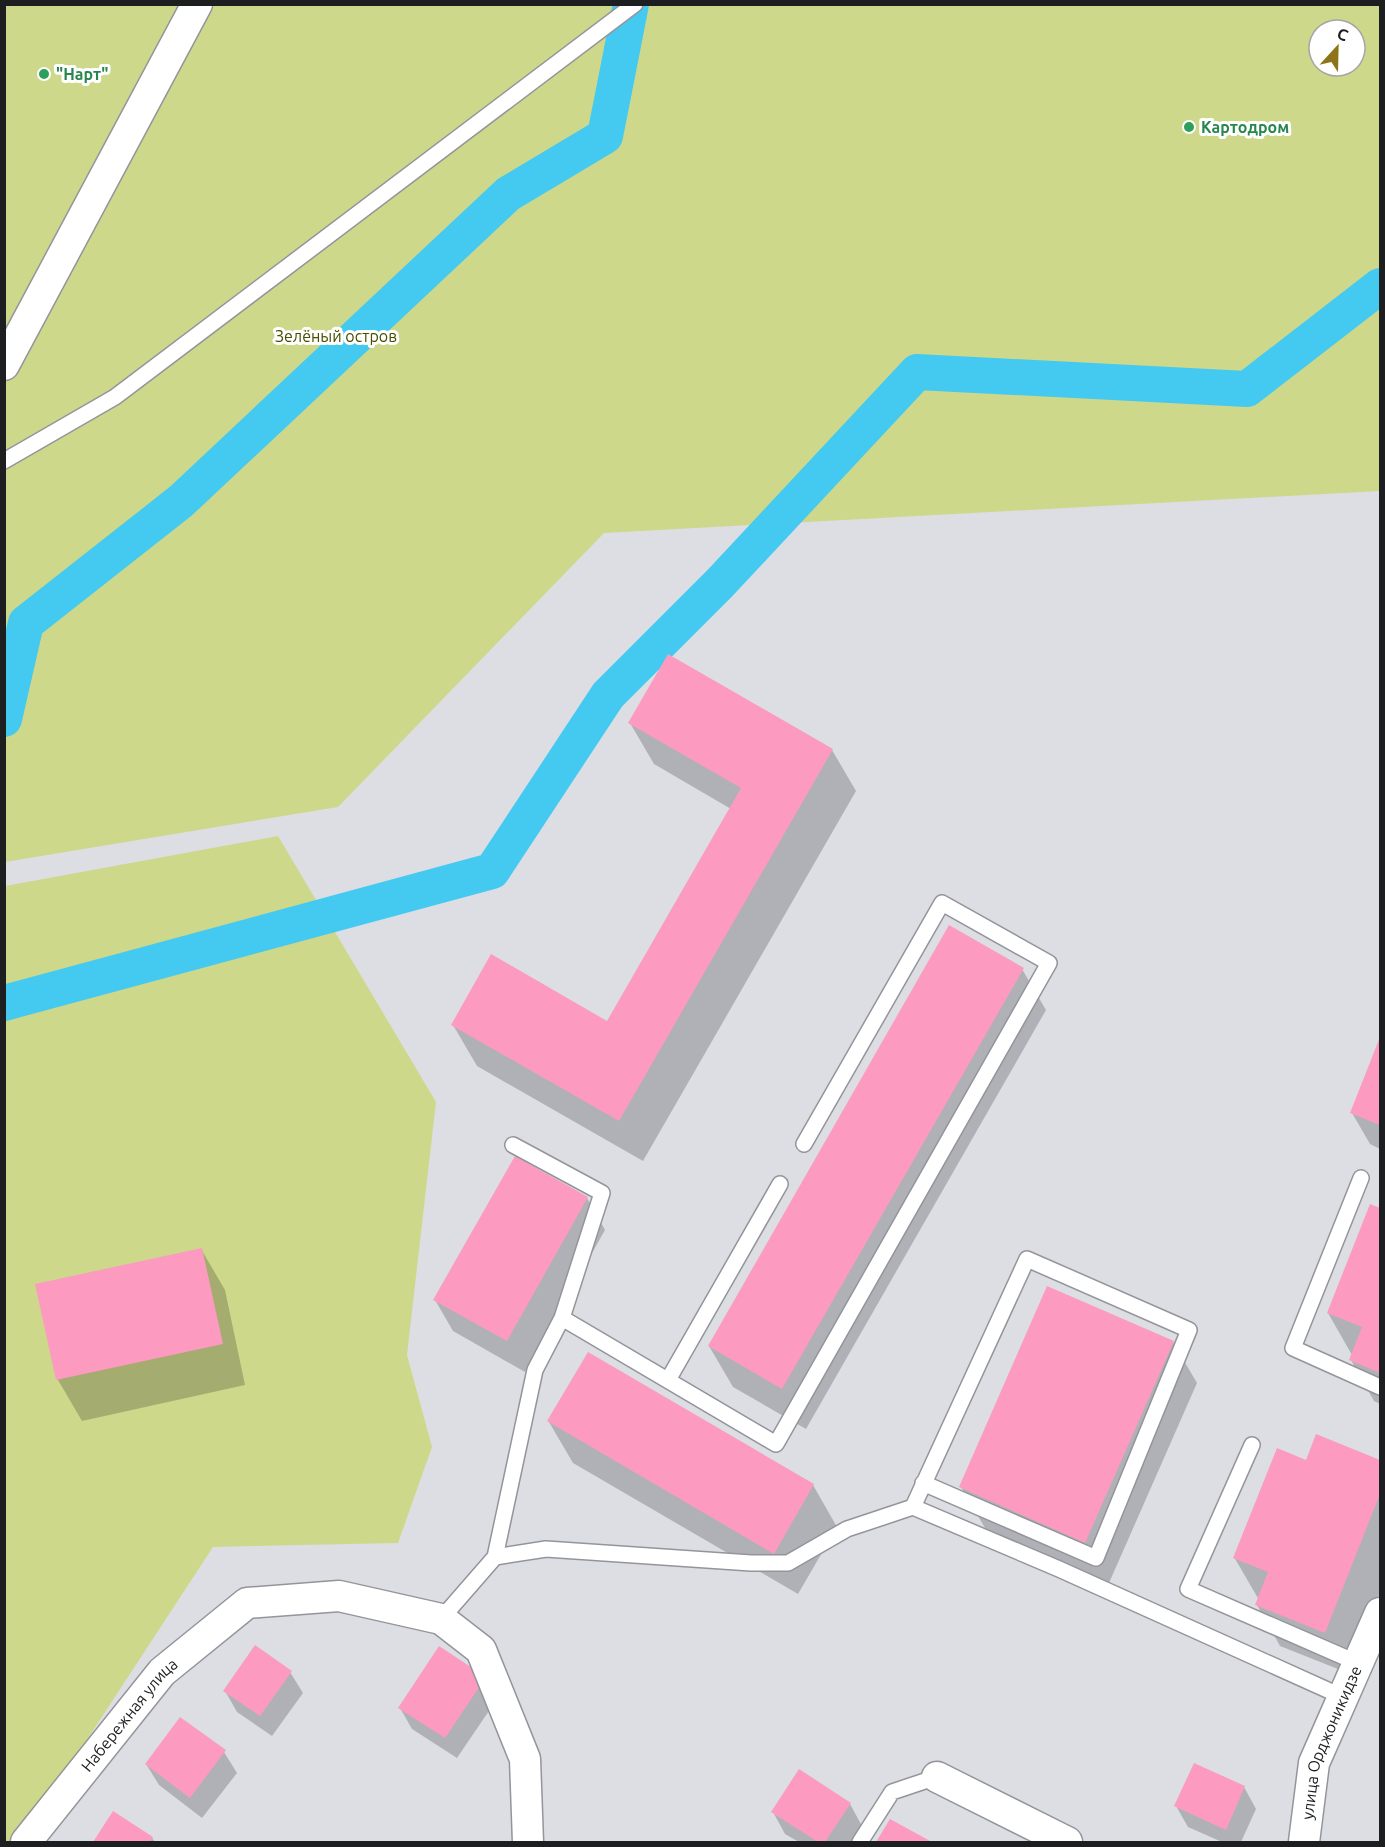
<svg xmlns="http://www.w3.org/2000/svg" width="1385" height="1847" viewBox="0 0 1385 1847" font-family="Ubuntu,sans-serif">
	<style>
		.green { fill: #ced88b; fill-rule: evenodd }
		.shadow { fill: #0003 }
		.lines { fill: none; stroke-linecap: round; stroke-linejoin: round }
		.canal { stroke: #44caf0; stroke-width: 36 }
		.building { fill: #fc9ac0 }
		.lane-casing { stroke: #93959b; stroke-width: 18 }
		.street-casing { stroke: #93959b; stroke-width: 33 }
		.lane { stroke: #fff; stroke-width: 15 }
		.street { stroke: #fff; stroke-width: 30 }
		.leisure-dot { fill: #2e9e5b; stroke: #fff; stroke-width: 2 }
		.labels { text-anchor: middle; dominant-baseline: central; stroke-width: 6; stroke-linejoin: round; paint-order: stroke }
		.leisure-label { font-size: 16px; font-weight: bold; fill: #27864d; stroke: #fff; text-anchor: start }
		.park-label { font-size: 16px; fill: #484d00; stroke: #fff }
		.street-label { font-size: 16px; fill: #1d1e20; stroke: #fff }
	</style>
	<rect width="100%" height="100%" fill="#dcdee4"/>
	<path class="green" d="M5 5H1380V491L604 533 338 807 5 862ZM1319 30H1355V66H1319Z
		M278 836 436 1102 407 1355 432 1447 398 1543 213 1547 20 1842H5V886Z"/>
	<path class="shadow" d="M630 723 832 750 856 791 643 1161 477 1066 453 1025 608 1023 731 809 654 764Z
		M1022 969 1046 1010 806 1429 733 1387 709 1346Z
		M1380 1041V1149L1370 1144 1352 1113Z
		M587 1198 605 1230 525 1372 453 1331 435 1300Z
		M1371 1206 1380 1209V1404L1374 1401 1351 1360 1352 1355 1328 1313Z
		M201 1249 225 1290 245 1385 82 1421 58 1380 37 1285Z
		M1173 1342 1197 1383 1109 1583 985 1528 961 1487Z
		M588 1354 813 1485 837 1527 798 1594 573 1463 549 1422Z
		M1317 1436 1380 1461V1593L1348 1673 1280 1646 1257 1605 1259 1600 1234 1557 1307 1461Z
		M440 1648 497 1699 457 1758 412 1729 400 1708Z
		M290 1672 303 1693 272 1736 237 1712 225 1691Z
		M224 1752 237 1773 202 1818 159 1785 146 1764Z
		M1244 1787 1256 1809 1241 1842H1222L1188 1827 1176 1806Z
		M850 1804 862 1826 851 1842H799L785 1834 773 1812Z
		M113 1813 152 1838 155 1842H94Z
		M891 1821 929 1842H878Z"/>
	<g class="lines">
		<path class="canal" d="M4 719 26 623 181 501 508 194 605 136 631 4
			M4 1003 492 871 608 695 720 583 917 372 1247 389 1380 286"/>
	</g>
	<path class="building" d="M668 654 833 749 619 1121 451 1025 491 954 607 1021 741 788 628 723Z
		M949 925 1024 968 782 1389 708 1346Z
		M1380 1037V1125L1350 1113Z
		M515 1156 588 1197 507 1341 433 1300Z
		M1370 1204 1380 1208V1373L1349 1360 1362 1327 1327 1313Z
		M202 1248 223 1344 56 1380 35 1284Z
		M1047 1286 1174 1341 1085 1543 959 1487Z
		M588 1352 814 1484 774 1554 547 1421Z
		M1316 1434 1380 1460V1494L1325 1633 1255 1605 1268 1572 1233 1558 1277 1448 1306 1460Z
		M255 1645 292 1671 260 1716 223 1691Z
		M439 1646 486 1677 445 1738 398 1708Z
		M180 1717 226 1750 190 1798 145 1764Z
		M1194 1763 1245 1786 1226 1830 1174 1806Z
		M799 1769 851 1803 825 1842H818L771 1812Z
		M113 1811 153 1837 150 1842H93Z
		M890 1819 932 1842H876Z"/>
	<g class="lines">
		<defs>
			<path id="lane" d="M4 461 115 397 635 4
				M1361 1178 1293 1348 1380 1387
				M562 1318 776 1444 1049 963 942 903 804 1144
				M668 1380 780 1184
				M1252 1445 1188 1589 1358 1663
				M913 1507 1027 1259 1189 1330 1096 1558 923 1483
				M495 1557 535 1370 562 1318 602 1193 513 1145
				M441 1619 495 1557 546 1549 751 1563H788L847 1529 913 1507 1059 1569 1343 1697
				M860 1842 892 1792 937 1777"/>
			<g id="street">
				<path d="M4 365 197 4"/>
				<path d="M937 1777 1067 1842"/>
				<path id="s1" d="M26 1842 162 1672 247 1603 339 1596 441 1619 481 1650 525 1759 528 1842"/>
				<path id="s2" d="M1304 1842 1314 1763 1380 1613"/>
			</g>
		</defs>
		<use href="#lane" class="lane-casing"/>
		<use href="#street" class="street-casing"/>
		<use href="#lane" class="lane"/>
		<use href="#street" class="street"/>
	</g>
	<g class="leisure-dot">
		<circle cx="44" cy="74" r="6"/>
		<circle cx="1189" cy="127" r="6"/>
	</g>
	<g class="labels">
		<g class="leisure-label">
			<text x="56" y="74">"Нарт"</text>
			<text x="1201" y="127">Картодром</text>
		</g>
		<g class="park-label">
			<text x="336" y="336">Зелёный остров</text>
		</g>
		<g class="street-label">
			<text stroke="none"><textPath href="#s1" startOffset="164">Набережная улица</textPath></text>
			<text stroke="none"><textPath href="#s2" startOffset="104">улица Орджоникидзе</textPath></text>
		</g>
	</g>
	<rect width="1385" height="1847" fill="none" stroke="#1d1e20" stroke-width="12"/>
	<g transform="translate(1337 48) rotate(22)"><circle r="28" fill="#ffffff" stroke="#a5a5a6" stroke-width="1.5"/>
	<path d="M0-4.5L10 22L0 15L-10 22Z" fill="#8d7418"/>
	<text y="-9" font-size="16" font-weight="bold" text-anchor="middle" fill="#1d1e20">С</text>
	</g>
</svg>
